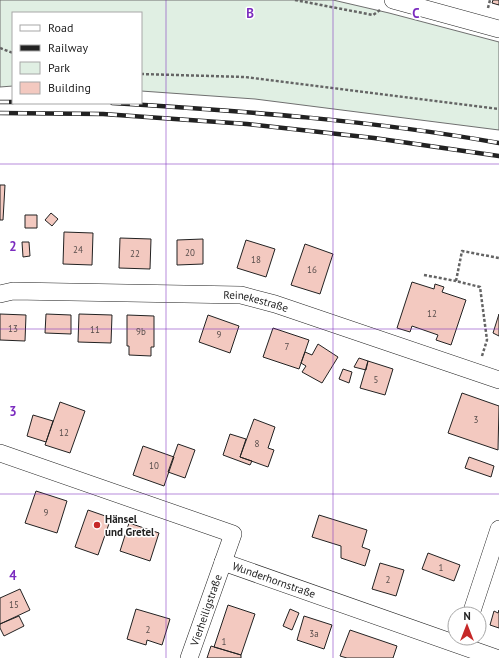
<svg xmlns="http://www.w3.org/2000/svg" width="499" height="658" viewBox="0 0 499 658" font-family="'PT Sans',sans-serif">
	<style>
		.green { fill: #e0efe3; stroke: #6f6f6f }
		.building { fill: #f3c9c0; stroke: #222 }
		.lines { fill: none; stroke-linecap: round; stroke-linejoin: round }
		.street-casing { stroke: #222; stroke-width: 18 }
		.path { stroke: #646464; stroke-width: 2.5; stroke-dasharray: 3 2; stroke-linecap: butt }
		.street { stroke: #fff; stroke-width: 17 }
		.rail-casing { stroke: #222; stroke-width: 4.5 }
		.rail { stroke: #fff; stroke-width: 3; stroke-dasharray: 9; stroke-linecap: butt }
		.grid { fill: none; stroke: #7b2cbf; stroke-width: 1; stroke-opacity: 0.55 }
		.poi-dot { fill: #c62828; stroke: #fff; stroke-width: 1.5 }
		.labels { text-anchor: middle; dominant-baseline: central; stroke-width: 3; stroke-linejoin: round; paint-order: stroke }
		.number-label { font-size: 9px; fill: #564c4a }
		.street-label { font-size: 11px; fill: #222; stroke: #fff }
		.poi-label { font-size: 11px; font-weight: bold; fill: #222; stroke: #fff; text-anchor: start }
		.grid-label { font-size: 13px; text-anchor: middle; font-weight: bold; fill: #7b2cbf; stroke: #fff; stroke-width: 3; stroke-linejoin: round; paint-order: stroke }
	</style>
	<rect width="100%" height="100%" fill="#fff"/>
	<path class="green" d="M0 0H333L389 13 499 42V130L255 99 141 91V13H13V86L0 87Z"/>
	<path class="building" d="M493 0H499V5L492 3Z
		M0 185H5L3 220H0Z
		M51 213 58 219 52 226 45 220Z
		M25 215H37V228H25Z
		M64 232 93 233 92 265 63 264Z
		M120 238 151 239 150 269 119 268Z
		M203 239V264L177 265V240Z
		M246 240 275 249 266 277 237 268Z
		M22 242H29L30 256 23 257Z
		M305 244 333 254 320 294 291 285Z
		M412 282 434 289 435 284 444 287 442 292 466 300 451 345 436 340 438 335 412 326 410 332 397 328Z
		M0 314 26 315 25 341 0 340Z
		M46 314 71 315V334L45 333Z
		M79 314 112 315 111 343 78 342Z
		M499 314V336L493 333Z
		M127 315 154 316V347H151V356L129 355V346H127Z
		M208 315 239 326 230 353 199 342Z
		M273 328 309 340 299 369 263 357Z
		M318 344 338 357 322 383 302 372 306 366 301 363 305 352 312 355Z
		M359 358 368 361 366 370 354 367Z
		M368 361 393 369 385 395 360 388Z
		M343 369 352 372 349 383 339 379Z
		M462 393 499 406 498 450 448 433Z
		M60 402 85 411 70 453 45 445Z
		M33 415 53 421 46 442 27 436Z
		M254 419 275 427 268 448 274 450 268 467 240 457Z
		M230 434 246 439 240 457 252 461 250 465 223 455Z
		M178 444 195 450 185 478 168 472Z
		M143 446 174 457 164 486 133 475Z
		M469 457 494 466 491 477 465 468Z
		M36 491 67 501 57 533 25 523Z
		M88 510 111 518 98 555 75 547Z
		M319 515 367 530 362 547 370 550 365 566 341 558V546L312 537Z
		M129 523 159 533 150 561 120 551Z
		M428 553 460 565 454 581 422 569Z
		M380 563 404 570 396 596 372 589Z
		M20 589 30 610 0 624V598Z
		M228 605 255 614 241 655 214 647Z
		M136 609 170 619 162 645 147 640 146 645 127 639Z
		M290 609 299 613 292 630 283 626Z
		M499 610V628L490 625 494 611 498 613Z
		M19 616 24 626 4 636 0 628V624Z
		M304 616 332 625 324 649 297 640Z
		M350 630 397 646 393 658H347L340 656Z
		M211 646 241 655V658H207Z"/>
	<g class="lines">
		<defs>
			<g id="street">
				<path d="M393 0 499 29"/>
				<path id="s1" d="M0 294 13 291 241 295 275 304 499 380"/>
				<path d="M0 453 233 534 189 658"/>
				<path id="s2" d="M223 562 496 658"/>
				<path d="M471 614 499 529"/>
			</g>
		</defs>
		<use href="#street" class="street-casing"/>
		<path class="path" d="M295 0 373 15 380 10
			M488 8 490 0
			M0 48 13 53
			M141 74 245 77 499 109
			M424 275 456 281
			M482 356 487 340 480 287 456 281 462 251 499 258"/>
		<use href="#street" class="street"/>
		<defs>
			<path id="rail" d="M0 102H13
				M112 103C241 111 371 120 499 143
				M0 113 103 114 247 124 374 138 499 156"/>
		</defs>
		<use href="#rail" class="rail-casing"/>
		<use href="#rail" class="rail"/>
	</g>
	<path class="grid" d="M166 0V658M333 0V658M0 164H499M0 329H499M0 494H499"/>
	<circle class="poi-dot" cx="97" cy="525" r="4"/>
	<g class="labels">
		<g class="number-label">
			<text x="78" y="249">24</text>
			<text x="190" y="252">20</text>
			<text x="135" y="253">22</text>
			<text x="256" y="259">18</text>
			<text x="312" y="269">16</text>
			<text x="432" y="313">12</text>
			<text x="13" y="328">13</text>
			<text x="95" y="329">11</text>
			<text x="141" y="331">9b</text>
			<text x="219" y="334">9</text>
			<text x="287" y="346">7</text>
			<text x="376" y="379">5</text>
			<text x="476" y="419">3</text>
			<text x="64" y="432">12</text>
			<text x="257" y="443">8</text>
			<text x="154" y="465">10</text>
			<text x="46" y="512">9</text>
			<text x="441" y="567">1</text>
			<text x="388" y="579">2</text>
			<text x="14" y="604">15</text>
			<text x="148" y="629">2</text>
			<text x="314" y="633">3a</text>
			<text x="224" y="641">1</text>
		</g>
		<g class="street-label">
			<text stroke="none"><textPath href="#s1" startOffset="257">Reinekestraße</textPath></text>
			<text stroke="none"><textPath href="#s2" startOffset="54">Wunderhornstraße</textPath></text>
			<text transform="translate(206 610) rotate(-71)">Vierheiligstraße</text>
		</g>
		<g class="poi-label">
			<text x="105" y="519">Hänsel<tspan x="105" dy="13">und Gretel</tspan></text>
		</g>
	</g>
	<g class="grid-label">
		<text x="250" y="18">B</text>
		<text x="416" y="18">C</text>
		<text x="13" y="251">2</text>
		<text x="13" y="416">3</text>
		<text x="13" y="580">4</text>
	</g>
	<rect x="12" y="12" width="130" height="92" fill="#ffffff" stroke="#a7a7a7"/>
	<rect x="20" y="25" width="20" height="6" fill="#ffffff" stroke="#a7a7a7"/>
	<text x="48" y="32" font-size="12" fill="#222222">Road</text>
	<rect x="20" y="45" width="20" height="6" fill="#222222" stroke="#a7a7a7"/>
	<text x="48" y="52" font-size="12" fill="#222222">Railway</text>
	<rect x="20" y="62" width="20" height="12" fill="#e0efe3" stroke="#a7a7a7"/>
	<text x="48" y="72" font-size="12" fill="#222222">Park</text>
	<rect x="20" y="82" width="20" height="12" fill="#f3c9c0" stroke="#a7a7a7"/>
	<text x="48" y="92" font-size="12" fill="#222222">Building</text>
	<g transform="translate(467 626)"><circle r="19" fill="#ffffff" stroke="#a7a7a7"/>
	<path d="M0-3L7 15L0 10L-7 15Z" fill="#c62828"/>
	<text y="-6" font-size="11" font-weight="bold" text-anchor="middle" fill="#222222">N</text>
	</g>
</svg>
